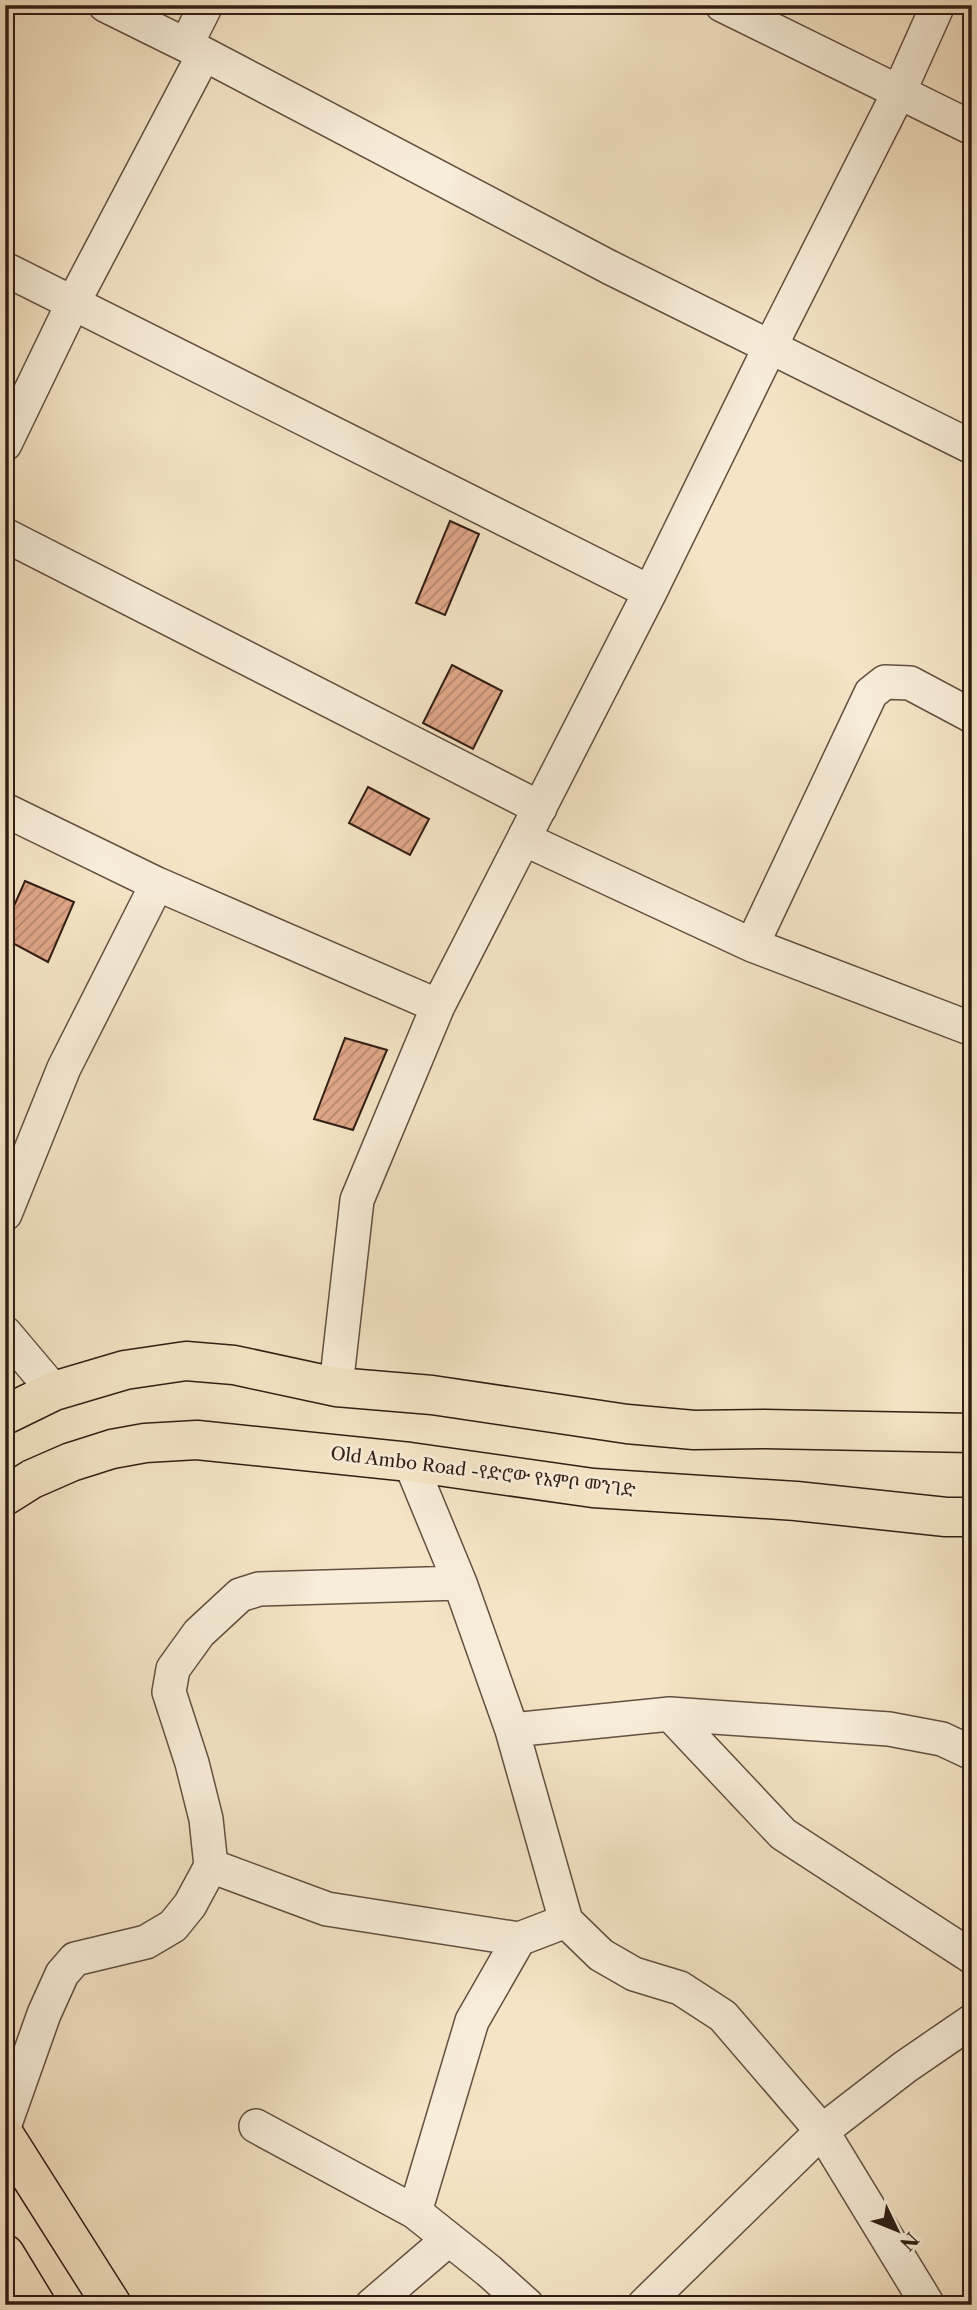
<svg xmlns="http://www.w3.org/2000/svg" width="977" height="2310" viewBox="0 0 977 2310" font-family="'Libre Caslon Text','Noto Serif Ethiopic',serif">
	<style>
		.building { fill: url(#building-hatch); stroke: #321e15; stroke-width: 2 }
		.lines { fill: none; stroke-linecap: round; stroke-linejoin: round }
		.minor-casing { stroke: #635041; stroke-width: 36 }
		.primary-casing { stroke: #321e15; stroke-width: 41 }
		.minor { stroke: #f8edd9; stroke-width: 33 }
		.primary { stroke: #f5e4c5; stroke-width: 38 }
		.labels { text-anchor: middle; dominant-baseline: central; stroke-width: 5; stroke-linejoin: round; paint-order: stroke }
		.street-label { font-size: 18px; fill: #321e15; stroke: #f8edd9 }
	</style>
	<defs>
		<pattern id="building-hatch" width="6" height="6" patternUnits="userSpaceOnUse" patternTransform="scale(1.75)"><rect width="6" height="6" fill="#e1a889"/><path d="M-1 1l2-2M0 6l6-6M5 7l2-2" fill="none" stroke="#b7886f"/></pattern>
	</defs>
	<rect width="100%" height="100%" fill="#f5e4c5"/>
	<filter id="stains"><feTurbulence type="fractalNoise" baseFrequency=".00286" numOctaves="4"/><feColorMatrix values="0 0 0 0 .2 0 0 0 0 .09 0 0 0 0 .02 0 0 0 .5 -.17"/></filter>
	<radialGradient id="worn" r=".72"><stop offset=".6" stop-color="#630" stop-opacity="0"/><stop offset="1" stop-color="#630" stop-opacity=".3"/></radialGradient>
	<path class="building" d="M450 521 479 534 445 615 416 603Z
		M452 665 502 691 473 749 423 723Z
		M368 787 429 819 410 855 349 823Z
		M25 881 74 902 48 962 5 939V926Z
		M345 1038 387 1050 353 1130 314 1119Z"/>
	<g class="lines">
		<defs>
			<path id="minor" d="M105 5 204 54 609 267 972 447
				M722 5 972 128
				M186 45 206 5
				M5 269 650 592
				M5 444 73 303 204 54
				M5 535 540 808
				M5 810 157 884 438 1006
				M524 839 752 945 972 1029
				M752 945 871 693 885 682 910 683 972 716
				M5 1214 64 1068 157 884
				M5 1333 54 1391
				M336 1387 357 1200 438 1006 650 592 770 347 899 92 938 5
				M410 1462 460 1583 512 1730
				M670 1714 889 1729 942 1739 972 1753
				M211 1866 327 1909 519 1939
				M5 2124 44 2014 62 1974 75 1959 146 1942 173 1926 190 1905 211 1866 206 1819 192 1763 169 1692 173 1669 199 1633 240 1595 259 1589 460 1583
				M256 2126 415 2212
				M372 2305 449 2239
				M527 2305 489 2271 415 2212 472 2021 519 1939 566 1921
				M644 2305 822 2131 723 2016 680 1988 634 1974 601 1955 566 1921 512 1730 670 1714 783 1834 972 1957
				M928 2305 822 2131 905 2067 972 2021"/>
			<path id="primary" d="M5 1415 54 1391 125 1370 186 1361 234 1365 336 1387 432 1395 627 1424 694 1430 764 1429 972 1433
				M5 1496 32 1479 71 1462 112 1449 145 1443 197 1440 410 1462 593 1488 796 1501 946 1517H972
				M5 2136 112 2305
				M5 2254 36 2305"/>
		</defs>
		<use href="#minor" class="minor-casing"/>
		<use href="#primary" class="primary-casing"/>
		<use href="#minor" class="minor"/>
		<use href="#primary" class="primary"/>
	</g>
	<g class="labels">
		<g class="street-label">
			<text transform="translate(483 1472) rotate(7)">Old Ambo Road -የድሮው የአምቦ መንገድ</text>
		</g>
	</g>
	<rect width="977" height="2310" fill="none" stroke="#f5e4c5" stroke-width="28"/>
	<rect x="7" y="7" width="963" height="2296" fill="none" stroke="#321e15" stroke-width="3.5"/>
	<rect x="14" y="14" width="949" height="2282" fill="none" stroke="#321e15" stroke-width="2"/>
	<g transform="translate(897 2230) rotate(133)" stroke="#f8edd9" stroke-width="5" paint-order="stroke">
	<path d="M0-5L12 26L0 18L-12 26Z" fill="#321e15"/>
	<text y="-10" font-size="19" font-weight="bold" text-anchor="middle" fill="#321e15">N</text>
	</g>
	<rect width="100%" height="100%" filter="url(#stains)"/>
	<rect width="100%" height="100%" fill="url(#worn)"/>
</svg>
